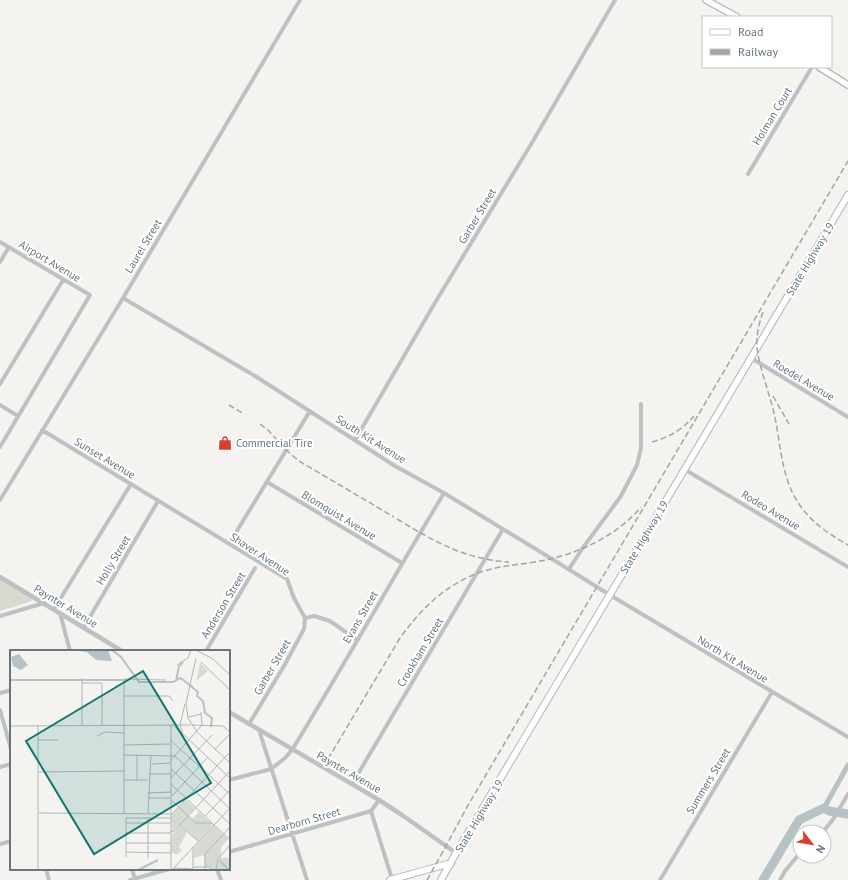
<svg xmlns="http://www.w3.org/2000/svg" width="848" height="880" viewBox="0 0 848 880" font-family="'PT Sans',sans-serif">
	<style>
		.green { fill: #d6dad1 }
		.lines { fill: none; stroke-linecap: round; stroke-linejoin: round }
		.canal { stroke: #b6c2c5; stroke-width: 5 }
		.river { stroke: #b6c2c5; stroke-width: 9 }
		.secondary-casing { stroke: #b0b5b8; stroke-width: 8 }
		.primary-casing { stroke: #b1b5b8; stroke-width: 8 }
		.minor { stroke: #bdc1c4; stroke-width: 4 }
		.tertiary { stroke: #bdc1c4; stroke-width: 4.5 }
		.secondary { stroke: #fff; stroke-width: 5.5 }
		.primary { stroke: #fff; stroke-width: 6 }
		.rail { stroke: #9fa5a9; stroke-width: 1.5; stroke-dasharray: 6 3; stroke-linecap: butt }
		.labels { text-anchor: middle; dominant-baseline: central; stroke-width: 4; stroke-linejoin: round; paint-order: stroke }
		.street-label { font-size: 11px; fill: #65767f; stroke: #fff }
		.poi-label { font-size: 11px; fill: #65767f; stroke: #fff; text-anchor: start }
		.inset-river { fill: none; stroke: #b6c2c5; stroke-width: 2 }
		.inset-road { fill: none; stroke: #aeb6b9; stroke-width: 1 }
		.view { fill: #0f766e; fill-opacity: 0.15; stroke: #0f766e; stroke-width: 2 }
		.inset-edge { fill: none; stroke: #65767f; stroke-width: 2 }
	</style>
	<rect width="100%" height="100%" fill="#f4f3f0"/>
	<path class="green" d="M0 579 31 598 32 601 0 611Z"/>
	<g class="lines">
		<path class="canal" d="M824 808 848 765"/>
		<path class="river" d="M763 880 799 820 824 808 829 811 848 814"/>
		<defs>
			<path id="secondary" d="M706 0 737 17
				M819 67 848 85"/>
			<path id="primary" d="M390 880 451 863
				M441 880 456 853 848 195"/>
		</defs>
		<use href="#secondary" class="secondary-casing"/>
		<use href="#primary" class="primary-casing"/>
		<path class="minor" d="M748 174 812 67
			M0 242 90 295 0 447
			M0 262 9 247
			M123 298 255 376 395 466 444 493 552 559 610 595 848 737
			M751 358 848 417
			M0 384 63 280
			M0 405 18 416
			M42 430 287 579 294 598 305 618
			M355 440 436 301 533 141 615 0
			M684 469 848 567
			M267 482 402 563
			M0 500 123 298 300 0
			M229 544 310 411
			M569 569 582 549 621 496 637 465 641 448V404
			M54 609 131 484
			M60 613 70 651
			M0 616 44 603
			M305 618 314 616 330 621 357 640
			M84 627 158 501
			M206 651 255 568
			M0 693 11 690
			M0 710 11 749
			M249 724 284 666 304 629 305 618
			M259 730 307 880
			M0 767 11 764
			M229 780 271 769 285 758 292 750C344 665 393 578 444 493
			M352 784 503 529
			M371 811 392 879
			M823 832 834 818 848 794
			M0 844 11 841
			M229 852 371 811 379 800
			M46 869 49 880
			M132 869 135 880
			M217 869 221 880
			M130 880 169 869
			M660 880 772 692
			M780 880 785 871 800 853"/>
		<path class="tertiary" d="M0 577 122 651
			M229 712 379 800 402 815 456 853"/>
		<use href="#secondary" class="secondary"/>
		<use href="#primary" class="primary"/>
		<path class="rail" d="M763 312C759 323 756 336 757 348 760 370 769 392 774 413 781 444 781 478 799 504 812 523 829 534 848 545
			M773 396 789 424
			M229 405 244 414
			M260 424 268 430 286 450 299 461 394 517
			M652 442C669 437 682 430 694 416
			M397 519C434 541 463 559 509 562
			M328 759 400 638C421 609 444 586 478 573 498 566 515 565 535 562 573 556 615 538 641 507
			M427 880 446 846 467 807 848 161"/>
	</g>
	<defs>
		<symbol id="shop-bare" viewBox="-9 -9 18 18"><path d="M-5-2.5h2.3a2.7 3.5 0 0 1 5.4 0H5L5.5 6h-11ZM-1.5-2.5h3a1.5 2.3 0 0 0-3 0Z" fill="#d5402f" stroke="#fff" stroke-width="2.5" paint-order="stroke"/></symbol>
	</defs>
	<g fill-rule="evenodd">
		<use href="#shop-bare" x="215" y="433" width="20" height="20"/>
	</g>
	<g class="labels">
		<g class="street-label">
			<text transform="translate(772 116) rotate(-59)">Holman Court</text>
			<text transform="translate(477 216) rotate(-59)">Garber Street</text>
			<text transform="translate(143 246) rotate(-59)">Laurel Street</text>
			<text transform="translate(810 259) rotate(-59)">State Highway 19</text>
			<text transform="translate(50 261) rotate(31)">Airport Avenue</text>
			<text transform="translate(804 380) rotate(31)">Roedel Avenue</text>
			<text transform="translate(371 439) rotate(32)">South Kit Avenue</text>
			<text transform="translate(105 458) rotate(31)">Sunset Avenue</text>
			<text transform="translate(771 510) rotate(31)">Rodeo Avenue</text>
			<text transform="translate(339 515) rotate(31)">Blomquist Avenue</text>
			<text transform="translate(644 537) rotate(-59)">State Highway 19</text>
			<text transform="translate(260 554) rotate(33)">Shaver Avenue</text>
			<text transform="translate(113 560) rotate(-59)">Holly Street</text>
			<text transform="translate(223 605) rotate(-59)">Anderson Street</text>
			<text transform="translate(66 606) rotate(31)">Paynter Avenue</text>
			<text transform="translate(360 617) rotate(-60)">Evans Street</text>
			<text transform="translate(420 652) rotate(-59)">Crookham Street</text>
			<text transform="translate(733 659) rotate(31)">North Kit Avenue</text>
			<text transform="translate(272 667) rotate(-60)">Garber Street</text>
			<text transform="translate(349 772) rotate(30)">Paynter Avenue</text>
			<text transform="translate(708 781) rotate(-59)">Summers Street</text>
			<text transform="translate(479 816) rotate(-59)">State Highway 19</text>
			<text transform="translate(304 821) rotate(-16)">Dearborn Street</text>
		</g>
		<g class="poi-label">
			<text x="236" y="443">Commercial Tire</text>
		</g>
	</g>
	<g transform="translate(10 650)">
		<rect width="220" height="220" fill="#f4f3f0"/>
		<path d="M190 13 198 21 187 30V28ZM176 150 185 158 178 165 182 169 189 162 203 175 188 191 170 174 162 181 161 166ZM170 175 177 182 169 197 172 200 167 205 161 202 162 185ZM204 176 218 189 211 197V208H220V220H201L200 217H195L194 205 184 208V198Z" fill="#d6dad1"/>
		<path d="M98 0 102 11 86 10 77 2 69 1ZM9 4 18 15 11 20 3 16 1 7Z" fill="#b6c2c5"/>
		<path class="inset-river" d="M102 0 111 7 129 32H163L170 28 176 32 188 42 187 46 193 51 195 63 202 68 201 77M0 30H118M166 31 169 16 173 12M210 211 219 220M128 220 148 210"/>
		<path class="inset-road" d="M186 0 203 9 220 25M186 8 176 53 178 68 187 82 220 113M191 12 220 40M167 15 178 8 181 0M72 33H92V75M114 46H159L163 51M191 62 192 75M179 67 191 64M72 75V28M163 75 220 128M182 75 213 76 220 82M0 76 181 75M173 85 170 75 175 54M87 86 95 82 114 83M28 90H48M160 90 220 144M114 95 160 94M205 99 220 84M114 105 165 106 220 159M161 110 192 75M142 114 160 113M161 119 220 174M28 122 114 121M139 124H161M161 128 202 85M114 130H138M127 130V105M161 134 220 190M138 143 161 142M162 146 198 107M138 148H161M161 150 186 173H202M29 163 160 164M114 164V29L156 30M138 164 141 105M161 165 220 102M195 166 220 140M138 168V208M116 173H160M170 175 189 192M161 181 163 182 220 121M116 183H161M116 193H161M116 202 161 203M116 207V168H161M183 217H200V220M164 218 183 219M28 220V75M161 220V75M162 220 220 158M183 220V197M195 220V204L220 177M206 220 208 209 220 195"/>
		<path class="view" d="M133 21 201 133 84 204 16 91Z"/>
		<rect width="220" height="220" class="inset-edge"/>
	</g>
	<rect x="702" y="16" width="130" height="52" fill="#ffffff" stroke="#c1c8cc"/>
	<rect x="710" y="29" width="20" height="6" fill="#ffffff" stroke="#c1c8cc"/>
	<text x="738" y="36" font-size="12" fill="#65767f">Road</text>
	<rect x="710" y="49" width="20" height="6" fill="#9fa5a9" stroke="#c1c8cc"/>
	<text x="738" y="56" font-size="12" fill="#65767f">Railway</text>
	<g transform="translate(812 844) rotate(121)"><circle r="19" fill="#ffffff" stroke="#c1c8cc"/>
	<path d="M0-3L7 15L0 10L-7 15Z" fill="#d5402f"/>
	<text y="-6" font-size="11" font-weight="bold" text-anchor="middle" fill="#65767f">N</text>
	</g>
</svg>
